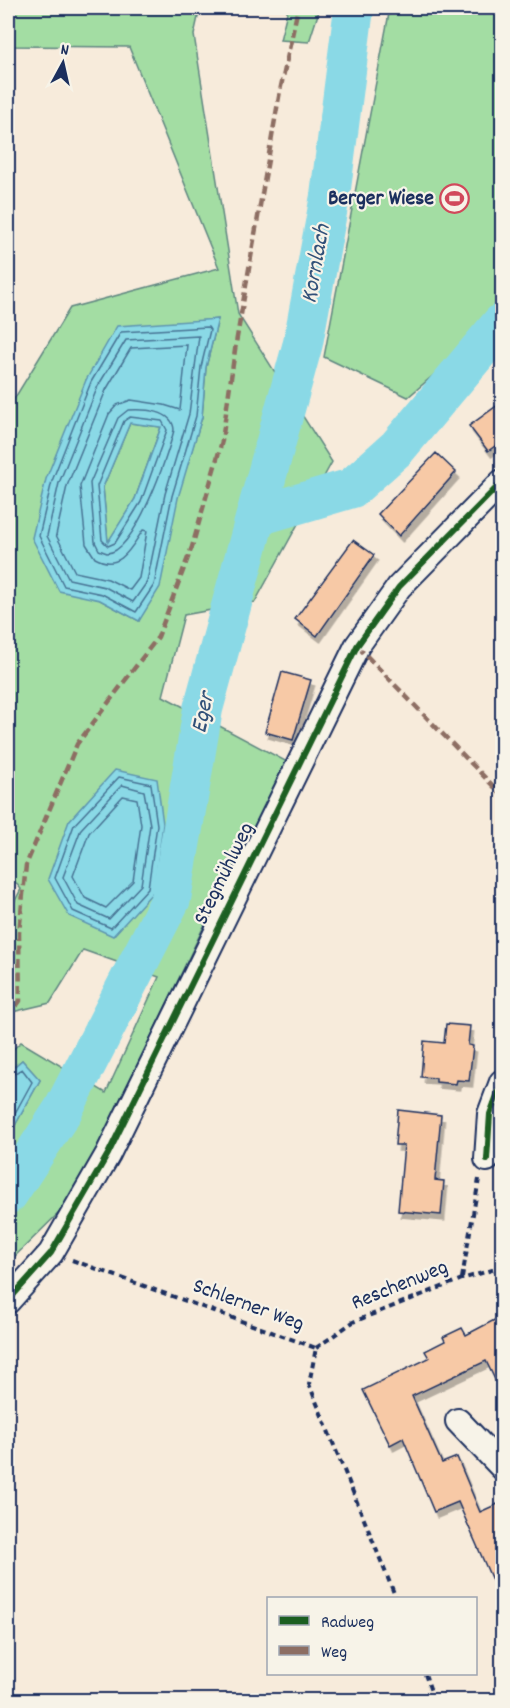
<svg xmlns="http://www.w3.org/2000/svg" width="510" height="1708" viewBox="0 0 510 1708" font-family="Dekko,sans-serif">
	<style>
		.green { fill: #a3dda3; stroke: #5f8680; stroke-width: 1.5; fill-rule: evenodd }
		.water { fill: #8ad9e6; stroke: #5e95b0; stroke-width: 1.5; fill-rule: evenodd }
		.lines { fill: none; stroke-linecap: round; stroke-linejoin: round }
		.shore { stroke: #477394; stroke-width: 1.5 }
		.river { stroke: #8ad9e6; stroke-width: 40 }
		.building { fill: #f7c9a6; stroke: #1b2f5e; stroke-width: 1.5; filter: url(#shadow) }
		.minor-casing { stroke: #1b2f5e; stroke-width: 28 }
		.path { stroke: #1b2f5e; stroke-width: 4; stroke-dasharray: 6 4.5; stroke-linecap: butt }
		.minor { stroke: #f7f3e8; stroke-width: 24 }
		.quiet { stroke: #8d6e63; stroke-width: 4.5; stroke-dasharray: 9 4.5; stroke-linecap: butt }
		.cycleway-casing { stroke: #f7f3e8; stroke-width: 10 }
		.cycleway { stroke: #1b5e20; stroke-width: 6 }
		.labels { text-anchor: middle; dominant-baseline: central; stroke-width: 4.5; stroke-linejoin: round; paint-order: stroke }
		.poi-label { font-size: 22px; font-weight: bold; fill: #1b2f5e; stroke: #f7f3e8; text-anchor: end }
		.street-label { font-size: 22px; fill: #1b2f5e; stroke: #f7f3e8 }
		.water-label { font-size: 24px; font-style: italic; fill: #315179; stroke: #f7f3e8 }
	</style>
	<defs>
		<filter id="shadow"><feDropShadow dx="3.5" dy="6" stdDeviation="0" flood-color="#0004"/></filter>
	</defs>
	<rect width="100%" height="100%" fill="#f7ebdb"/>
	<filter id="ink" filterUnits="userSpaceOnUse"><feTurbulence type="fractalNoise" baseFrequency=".0167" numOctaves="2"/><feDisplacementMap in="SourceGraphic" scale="12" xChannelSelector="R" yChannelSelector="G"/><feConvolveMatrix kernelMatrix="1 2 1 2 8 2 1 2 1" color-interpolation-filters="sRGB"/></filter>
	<g filter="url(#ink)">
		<path class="green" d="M8 8H200L194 35 238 314 332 462 255 602 184 615 163 696 291 764 202 930 74 1198 8 1263V1138L40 1080 22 1060 8 1072V1054L21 1042 106 1093 159 977 83 950 50 1003 8 1013V914L21 889 8 874V409L70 308 219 268 129 47 8 46ZM218 319 206 367 202 417 139 621 100 600 86 380 197 321Z
			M288 8H320L309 42 280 40Z
			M390 8H502V316L408 397 324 357Z
			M130 423 161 427 135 499 108 543 103 487Z"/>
		<path class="water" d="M218 319 206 367 202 417 178 498 160 587 139 621 100 600 59 591 32 538 46 479 86 380 117 326ZM130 423 161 427 135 499 108 542 103 487Z
			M115 770 157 779 163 824 154 891 113 936 69 916 48 879 69 821Z
			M22 1060 40 1080 8 1138V1072Z"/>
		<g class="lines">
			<path class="shore" d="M208 327 210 330 201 367 196 416 172 496 154 585 136 612 102 594 64 586 39 536 52 481 91 382 121 332Z
				M199 336 189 414 165 494 147 582 133 602 105 587 69 579 47 536 59 483 98 386 126 340Z
				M187 345 180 410 164 405 131 400 117 405 109 414 80 486 86 544 95 558C120 572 131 548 143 530L147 531 139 578 130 590 108 579 75 572 56 535 67 486 106 390 131 348Z
				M128 410C144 409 173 410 174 430 168 455 135 553 107 553L99 550 95 542 90 483 118 418Z
				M130 417 162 421 167 430 141 502 115 543 108 546 102 540 97 486 124 421Z
				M119 777 151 784 157 825 148 888 111 928 73 911 55 878 74 825Z
				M122 785 144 791 150 825 141 885 109 919 78 905 63 877 81 829Z
				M123 796 137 799 141 825 133 881 106 908 85 898 73 876 89 833Z
				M8 1077 22 1069 32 1082 8 1126"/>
			<path class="river" d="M257 516 352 488 397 448 502 323
				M8 1194 63 1110 171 899 203 709 303 343 330 196 354 8"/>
		</g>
		<path class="building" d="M502 402V441L488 451 469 426Z
			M436 453 456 472 399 536 378 514Z
			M353 540 374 555 317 636 295 619Z
			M282 672 311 680 293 740 265 732Z
			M446 1024 470 1026 468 1045 473 1046 469 1081 457 1080 456 1084 436 1082V1078L421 1077 424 1041 444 1043Z
			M398 1110 441 1115 435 1180 444 1181 441 1215 398 1211 404 1145H395Z
			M502 1316V1394L486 1361 412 1396 442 1463 457 1457 480 1512 502 1502V1603L458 1502 434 1512 403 1438 390 1445 363 1390 429 1358 425 1351 445 1341 443 1337 462 1328 466 1335Z"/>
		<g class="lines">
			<defs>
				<path id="minor" d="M487 1159 490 1114 502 1082
					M8 1301 51 1253 108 1154 357 646 399 587 502 482
					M458 1421 502 1467"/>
			</defs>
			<use href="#minor" class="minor-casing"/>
			<path class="path" d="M72 1260 316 1348 309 1384 396 1598
				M462 1278 479 1179
				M316 1348 353 1322 462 1279 502 1267
				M425 1674 434 1700"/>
			<use href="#minor" class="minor"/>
			<path class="quiet" d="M357 646 502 795
				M8 1017 20 1001 19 933 26 865 77 744 158 637 192 547 222 441 236 343 280 91 298 8"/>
			<defs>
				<path id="cycleway" d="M487 1159 490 1114 502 1082
					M8 1301 51 1253 108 1154 357 646 399 587 502 482"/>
			</defs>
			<use href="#cycleway" class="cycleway-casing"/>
			<use href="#cycleway" class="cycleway"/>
		</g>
	</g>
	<defs>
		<symbol id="stadium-ring" viewBox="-11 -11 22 22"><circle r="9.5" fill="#f7f3e8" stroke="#d1495b" stroke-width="1.5"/><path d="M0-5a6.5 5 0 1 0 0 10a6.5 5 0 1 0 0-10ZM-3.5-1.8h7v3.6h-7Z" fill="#d1495b"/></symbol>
	</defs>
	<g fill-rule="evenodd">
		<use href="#stadium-ring" x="438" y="182" width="33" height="33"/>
	</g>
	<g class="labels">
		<g class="poi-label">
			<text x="434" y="199">Berger Wiese</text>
		</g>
		<g class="street-label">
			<text transform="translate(225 874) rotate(-64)">Stegmühlweg</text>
			<text transform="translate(400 1286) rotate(-22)">Reschenweg</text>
			<text transform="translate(248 1306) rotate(20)">Schlerner Weg</text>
		</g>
		<g class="water-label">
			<text transform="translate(317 264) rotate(-80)">Kornlach</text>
			<text transform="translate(204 713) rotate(-78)">Eger</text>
		</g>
	</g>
	<rect width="510" height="1708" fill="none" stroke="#f7f3e8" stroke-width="30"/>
	<rect x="15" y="15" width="480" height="1678" fill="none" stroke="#1b2f5e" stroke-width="2" filter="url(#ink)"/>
	<rect x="267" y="1597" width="210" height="78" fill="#f7f3e8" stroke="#9fa5b1" stroke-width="1.5"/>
	<rect x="279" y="1616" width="30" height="9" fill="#1b5e20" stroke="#9fa5b1" stroke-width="1.5"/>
	<text x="321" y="1627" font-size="18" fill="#1b2f5e">Radweg</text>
	<rect x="279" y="1646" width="30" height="9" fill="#8d6e63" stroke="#9fa5b1" stroke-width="1.5"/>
	<text x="321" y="1657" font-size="18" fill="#1b2f5e">Weg</text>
	<g transform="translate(63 63) rotate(8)" stroke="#f7f3e8" stroke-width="4.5" paint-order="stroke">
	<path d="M0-4.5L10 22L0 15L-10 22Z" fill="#1b2f5e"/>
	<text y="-9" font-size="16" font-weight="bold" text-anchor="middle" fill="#1b2f5e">N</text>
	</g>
</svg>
